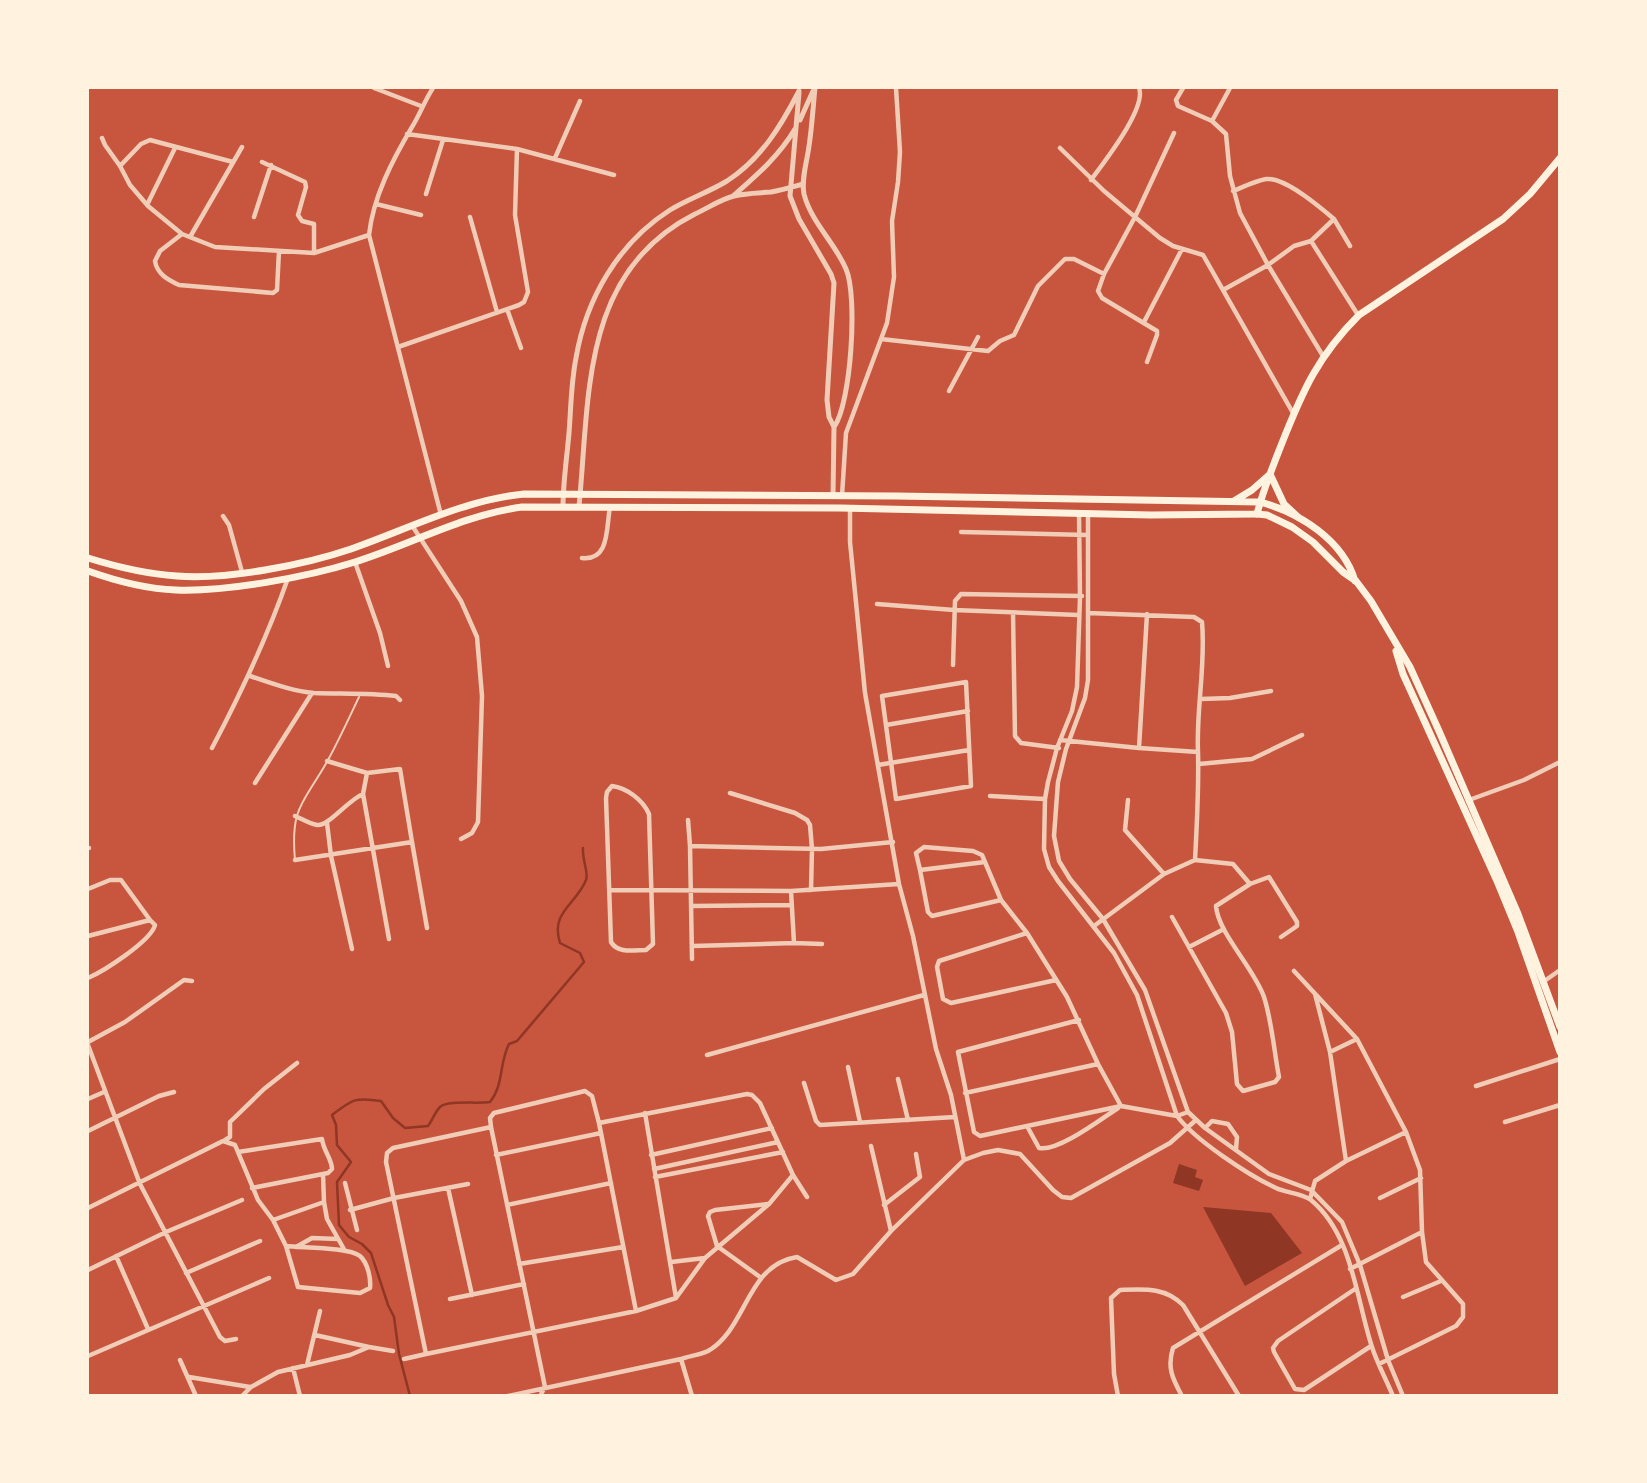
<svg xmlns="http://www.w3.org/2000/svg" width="1647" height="1483" viewBox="0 0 1647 1483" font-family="Inter,sans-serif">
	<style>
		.water { fill: #8f3625 }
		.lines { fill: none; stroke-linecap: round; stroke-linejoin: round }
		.stream { stroke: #8f3625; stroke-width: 2.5 }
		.service { stroke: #f1ccb7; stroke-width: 2 }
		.minor { stroke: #f1ccb7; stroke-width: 4.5 }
		.tertiary { stroke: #f1ccb7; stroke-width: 5 }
		.primary { stroke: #fff3e0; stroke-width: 7 }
		.trunk { stroke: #fff3e0; stroke-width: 7 }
	</style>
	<rect width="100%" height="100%" fill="#c8553d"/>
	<path class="water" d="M1179 1164 1197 1170 1195 1177 1203 1180 1199 1191 1173 1183Z
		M1203 1207 1271 1213 1302 1253 1245 1286Z"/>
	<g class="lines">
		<path class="stream" d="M410 1396 399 1354 394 1317 388 1305 371 1253 362 1244 349 1237 339 1225 337 1182 351 1162 337 1145 336 1125 332 1115C353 1099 355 1097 381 1101L393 1118 405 1128 428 1126C432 1121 435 1112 440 1107 448 1100 477 1104 490 1102 504 1085 499 1063 509 1044L517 1041 584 962 580 953 560 943C550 912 576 905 586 880 589 873 582 860 583 848"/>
		<path class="service" d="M295 860C290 806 304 803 328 760 339 740 349 718 359 697"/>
		<path class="minor" d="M374 88 421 106
			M433 88C425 100 420 114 412 127 393 159 373 197 369 235L441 515
			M1183 88 1176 100 1178 106 1212 121
			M1230 88 1212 121 1226 134 1230 176 1240 213 1268 265 1294 246 1311 241
			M102 138 105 145 120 166
			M1060 148 1104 191 1160 238 1173 246 1203 255 1293 413
			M517 149 614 175
			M555 158 580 101
			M233 162 150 140 141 144 120 166 130 185 148 206 182 234 215 247 314 253 369 235
			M262 162 305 182 306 187 298 215 302 221 314 224V253
			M1091 180C1104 162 1147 108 1139 88
			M1233 191C1243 187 1255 181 1266 179 1285 177 1320 207 1334 219L1311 241 1358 315
			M426 194 443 140
			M376 204 421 215
			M147 205 175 148
			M254 217 271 165
			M470 217 497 312
			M1334 219 1350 246
			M182 234 160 251 155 261C157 274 168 280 179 285L273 293 277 290 279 251
			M190 237 242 147
			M1223 290 1268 265 1323 356
			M507 309 521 348
			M1144 322 1182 249
			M881 339 988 351 1000 341 1014 335 1038 286 1065 259H1074L1104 274
			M398 347 519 305 524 302 528 292 515 215 517 149 407 134
			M1147 362 1157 335V331L1102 298 1098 291 1104 274 1135 217 1174 133
			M949 391 978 337
			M842 496 846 433 887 323 894 277 892 221 898 182 900 152 896 88
			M850 508V542L865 693 899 884 913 936 936 1049 951 1095 964 1160
			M1079 514 1080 597 1077 687 1072 711 1057 748 1048 782 1045 799 1044 849 1049 867 1058 881 1114 953 1137 995 1177 1116C1195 1140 1248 1175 1276 1188 1286 1193 1302 1193 1311 1200 1353 1235 1356 1299 1372 1347 1377 1363 1386 1379 1393 1396
			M1088 514V680L1085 698 1066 749 1058 782 1054 836 1059 861 1070 879 1103 919 1145 990 1188 1112 1205 1128 1269 1174 1311 1190 1342 1222 1360 1265 1388 1360 1403 1396
			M223 516 229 525 242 572
			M413 527 461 601 477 637 482 696 478 822 472 833 461 839
			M961 532 1087 535
			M582 558C610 561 606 528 610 507
			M355 562 380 633 388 666
			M877 604 954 610 1078 615
			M1013 613 1015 736 1021 743 1059 748
			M1088 613 1194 617 1202 622C1206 665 1196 709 1198 752 1199 788 1197 824 1195 860
			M953 665 955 601 961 594 1082 596
			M250 676C271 683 292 691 314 693 341 694 369 693 396 696L400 700
			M966 682 971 786 896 799 882 696Z
			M1201 699 1230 698 1271 691
			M886 725 968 711
			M1060 740 1139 748 1198 752
			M212 748C241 693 267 638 288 578
			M1139 748 1147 614
			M327 761 367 773
			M1199 764 1252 759 1302 735
			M878 765 969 750
			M255 783 312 693
			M612 786C627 788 643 800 649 814L653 944 646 950C634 950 618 954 611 942L606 798 607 792Z
			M730 793 795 813 807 820 810 825 812 849 811 890
			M990 796 1045 799
			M1128 800 1125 830 1164 874
			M1469 800 1524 780 1560 762
			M295 816C302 819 310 824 317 825 328 827 348 800 363 794
			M688 820 690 846
			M327 823 331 856 352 949
			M412 842 427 928
			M88 848H89
			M295 860 412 842 400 769 367 773 363 794 389 939
			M985 862 920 870 916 853 924 847 973 851 982 855 1001 900 1027 933 1067 997 1098 1064 1121 1106 1177 1116 1188 1112
			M920 870 928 912 932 916 1001 900
			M88 889 110 880H121L150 920
			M611 890 791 891 899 884
			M692 906 792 905
			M1172 917 1226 1013 1232 1032 1237 1084 1243 1091 1275 1082 1279 1077C1274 1051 1272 1022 1264 997 1254 968 1218 933 1216 906L1250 884 1269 877 1297 922V926L1281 937
			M1094 926 1164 874 1195 860 1233 864 1250 884
			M1027 933 939 961 937 967 943 999 951 1003 1056 980
			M88 936 150 920 155 925C151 941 104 971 88 978
			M794 943 822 944
			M693 946 794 943 791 891
			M1189 947 1224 929
			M692 959 690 846 821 849 893 842
			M1294 971 1357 1039 1406 1132 1420 1170 1422 1232 1426 1262 1463 1304V1317L1456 1326 1379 1364
			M1543 982 1560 970
			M1315 994 1330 1052 1346 1161
			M1079 1020 958 1052 974 1132 980 1136 1121 1106
			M88 1042 125 1022 184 980 192 981
			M88 1045 140 1184 220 1337 225 1341 236 1339
			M1330 1052 1357 1039
			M707 1055 924 995
			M848 1067 860 1122
			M898 1079 908 1120
			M804 1083 816 1121 820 1125 955 1117
			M1476 1086 1560 1059
			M965 1093 1098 1064
			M88 1099 104 1092
			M645 1113 676 1298
			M1505 1122 1560 1105
			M599 1123 636 1311
			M1027 1126 1039 1148C1058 1152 1101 1119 1118 1108
			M491 1127 545 1387 540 1396
			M1205 1128 1212 1121 1228 1124 1237 1137 1236 1149
			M88 1131 159 1096 174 1092
			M225 1140 230 1137V1122L264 1089 297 1063
			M871 1146 891 1231
			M238 1152 322 1139C323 1150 332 1159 332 1169L328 1173 252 1188
			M496 1155 601 1133
			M651 1155 772 1128
			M654 1169 778 1142
			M323 1174 324 1202
			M793 1175 769 1204 705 1258 676 1298 636 1311 426 1354 386 1162 387 1153 393 1148 491 1127 490 1118 494 1113 585 1091 592 1096 599 1123 747 1094 752 1095 760 1103 793 1175 807 1197
			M655 1177 783 1152
			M345 1183 357 1230
			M448 1188 472 1295
			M1380 1198 1421 1178
			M1310 1199 1315 1181 1346 1161 1406 1132
			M507 1205 611 1183
			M884 1205 920 1177 916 1154
			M88 1208 223 1141 235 1145 258 1200 273 1220 286 1246 298 1287 360 1293 370 1288C371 1279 368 1263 360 1256 348 1247 302 1248 286 1246
			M350 1210 394 1198 468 1184
			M273 1220 324 1202 327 1219 345 1251
			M296 1247 312 1238 338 1239
			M116 1256 148 1329
			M671 1262 705 1258
			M519 1264 623 1247
			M1350 1269 1422 1232
			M88 1270 166 1232 242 1200
			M186 1273 260 1241
			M760 1277 717 1246 708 1216 710 1212 715 1210 768 1204
			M1355 1289 1278 1341 1273 1348 1274 1352 1295 1389 1304 1390 1371 1346
			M1403 1297 1441 1281
			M450 1299 524 1284
			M315 1335 369 1347
			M88 1356 269 1278
			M404 1359 426 1354
			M681 1359 692 1396
			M180 1360 196 1396
			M307 1365 320 1311
			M293 1368 300 1396
			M189 1377 250 1387
			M242 1396 251 1387 278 1372 350 1355 369 1347 393 1351
			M508 1396 681 1359C689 1356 700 1355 708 1351 747 1329 746 1265 797 1257L836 1280 853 1274 891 1231 964 1160 983 1153 998 1150 1020 1154 1053 1190 1062 1197 1071 1198 1170 1143 1196 1120
			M1118 1396 1114 1374 1111 1298 1120 1290C1145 1289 1165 1287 1183 1305L1239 1396
			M1182 1396C1172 1378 1167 1367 1173 1348L1342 1245"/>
		<path class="tertiary" d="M815 88C813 107 812 127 809 146 807 162 801 179 804 194 811 222 835 243 846 269 858 296 851 404 834 427
			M799 93 790 196 799 219 831 274 834 283 827 400 829 417 834 427 833 496
			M800 120 813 91
			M733 196C757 175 779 156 795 129
			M579 506C590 397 580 272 695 214 708 208 721 199 734 196 746 193 759 193 771 192 782 190 792 187 803 184
			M563 507C563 482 567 457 569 433 571 408 571 383 576 358 586 299 618 243 670 210 688 199 709 192 727 181 761 159 781 126 799 91"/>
		<path class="primary" d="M1260 502C1300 513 1343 540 1355 581
			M1257 514 1267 515 1292 527 1313 542 1343 572 1356 581 1371 601 1410 667 1439 731 1518 914 1560 1027
			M1396 651 1403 674 1497 881 1518 932 1560 1052"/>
		<path class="trunk" d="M1270 474 1284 504 1298 517
			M1234 501 1252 490 1269 475
			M88 558C117 567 146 574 177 576 227 580 304 565 351 549 408 529 464 500 524 494L896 496 1260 502
			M88 571C116 581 146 589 176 590 226 592 307 577 355 562 412 544 463 515 522 507L840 508 1151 515 1257 514C1263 490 1273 466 1282 443 1303 390 1318 356 1359 315L1503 219 1530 194 1560 158"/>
	</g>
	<rect width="1647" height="1483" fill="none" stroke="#fff3e0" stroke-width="178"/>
</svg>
